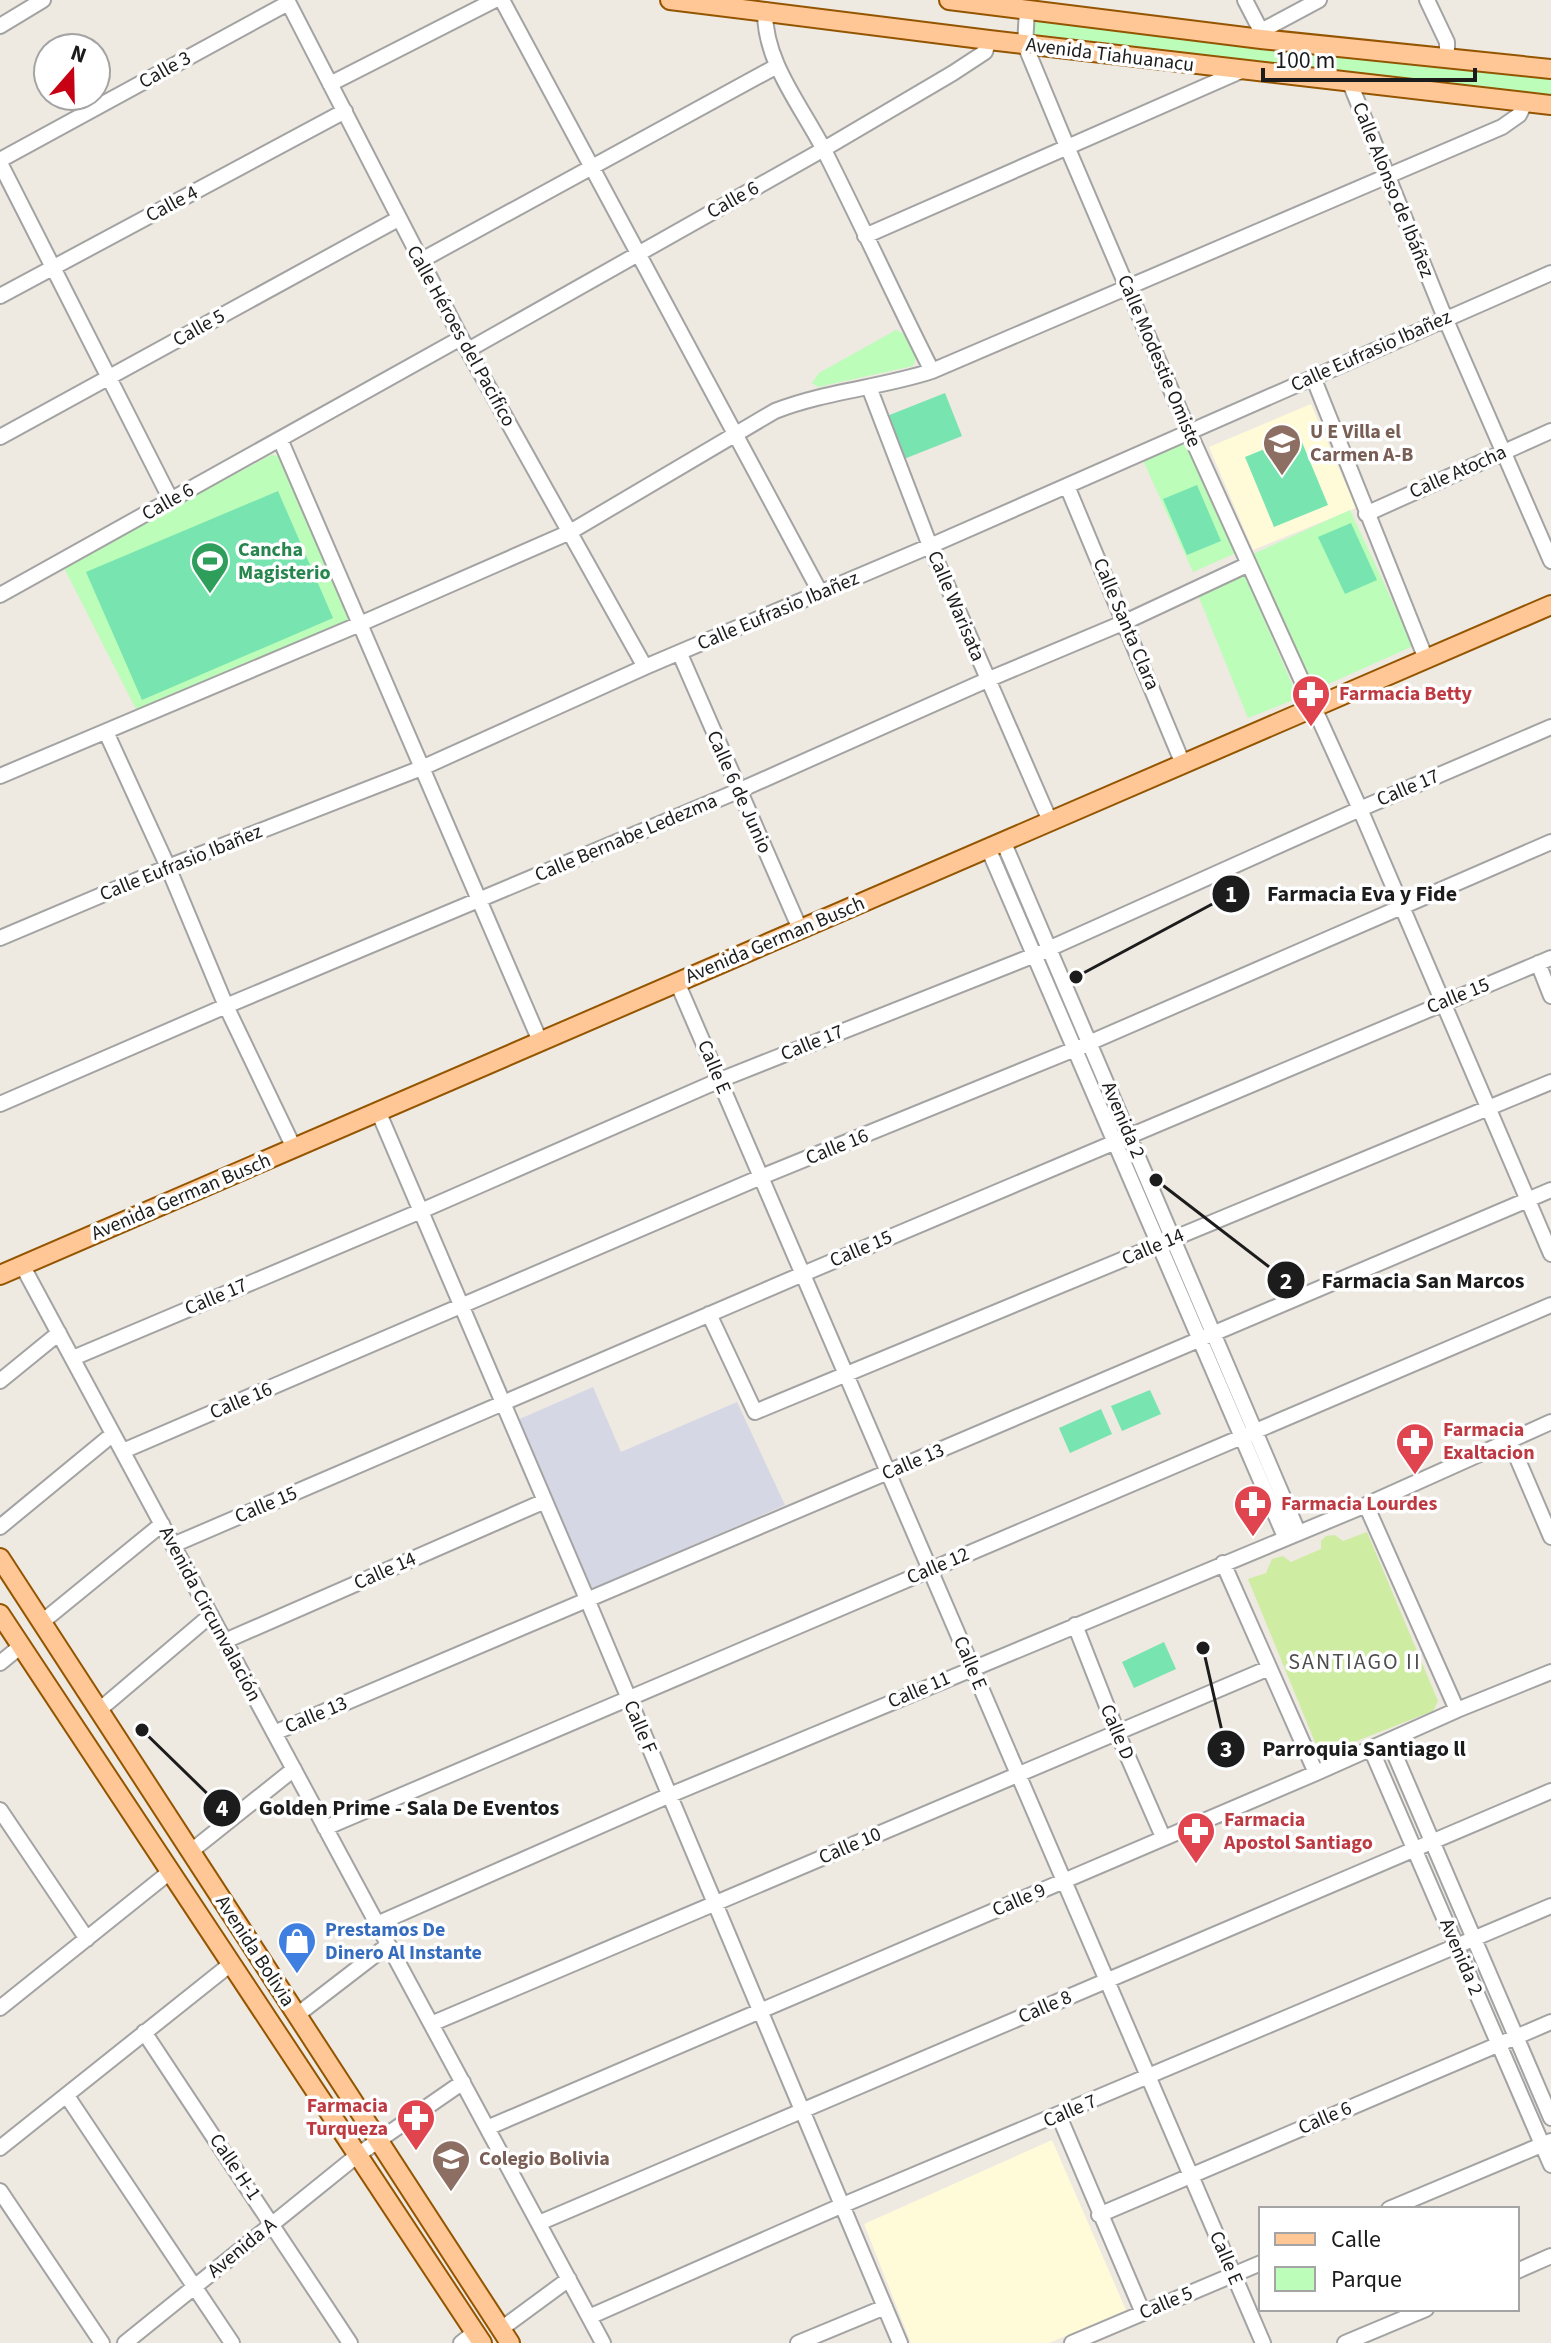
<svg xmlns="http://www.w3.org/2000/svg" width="1551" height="2343" viewBox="0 0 1551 2343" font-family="'Source Sans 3',sans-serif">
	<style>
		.education { fill: #fffbd9 }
		.grass { fill: #ceeda2 }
		.park { fill: #bbfdb9 }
		.pitch { fill: #78e4b0 }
		.plaza { fill: #d5d7e4 }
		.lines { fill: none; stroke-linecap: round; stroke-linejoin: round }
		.minor-casing { stroke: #a3a3a3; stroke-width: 18 }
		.major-casing { stroke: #945500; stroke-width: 22 }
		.minor { stroke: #fff; stroke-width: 14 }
		.major { stroke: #ffc795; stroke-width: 18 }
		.labels { text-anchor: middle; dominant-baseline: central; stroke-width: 7; stroke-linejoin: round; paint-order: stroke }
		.street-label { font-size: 20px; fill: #1c1c1c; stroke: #fff }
		.education-label { font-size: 20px; font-weight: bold; fill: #785e54; stroke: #fff; text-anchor: start }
		.leisure-label { font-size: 20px; font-weight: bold; fill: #27864d; stroke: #fff; text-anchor: start }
		.health-label { font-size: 20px; font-weight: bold; fill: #be3a42; stroke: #fff; text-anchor: start }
		.shop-label { font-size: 20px; font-weight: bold; fill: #366cbe; stroke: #fff; text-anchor: start }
		.neighbourhood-label { font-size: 22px; letter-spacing: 2px; fill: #4f4f4f; stroke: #fff }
		.leader { fill: none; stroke: #1c1c1c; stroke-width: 3 }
		.callout-dot { fill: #1c1c1c; stroke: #fff; stroke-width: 3 }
		.mark-label { font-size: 24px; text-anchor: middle; font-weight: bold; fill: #fff }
		.callout-label { font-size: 22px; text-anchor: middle; font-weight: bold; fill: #1c1c1c; stroke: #fff; stroke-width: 7; stroke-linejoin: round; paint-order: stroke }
	</style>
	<rect width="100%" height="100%" fill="#eee9e1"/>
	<path class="education" d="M1311 404 1356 508 1253 550 1209 447Z
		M1052 2140 1126 2310 1049 2343H911L864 2224Z"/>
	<path class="grass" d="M1367 1532 1438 1701 1433 1711 1326 1753 1319 1752 1248 1579 1266 1573 1272 1559 1283 1556 1291 1562 1321 1549V1541L1326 1536 1335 1535 1343 1541Z"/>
	<path class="park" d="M1034 18 1551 77V97L1033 34Z
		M896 330 906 335 917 356 913 366 818 387 812 383 819 373Z
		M1188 440 1238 552 1193 572 1143 460Z
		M271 455 279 456 348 615 347 623 137 711 63 566Z
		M1350 510 1413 646 1315 690 1253 554Z
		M1245 575 1298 698 1248 718 1198 595Z"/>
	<path class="pitch" d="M945 393 962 436 904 459 887 416Z
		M1299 435 1328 505 1274 527 1245 457Z
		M1197 485 1221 541 1187 555 1163 499Z
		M278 491 333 618 142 700 86 572Z
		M1351 523 1377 580 1345 594 1318 537Z
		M1150 1390 1161 1414 1122 1431 1111 1406Z
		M1101 1409 1112 1434 1070 1453 1059 1428Z
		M1164 1642 1176 1669 1134 1688 1122 1662Z"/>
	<path class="plaza" d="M593 1387 621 1452 737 1402 785 1505 588 1591 515 1421Z"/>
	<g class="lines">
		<defs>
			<path id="minor" d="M287 0 461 338 645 667
				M502 0 820 592
				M1245 0 1261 31V39
				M1427 0 1447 42V58
				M765 10C764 62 801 105 824 150 861 223 895 298 932 371
				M1027 10 1025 45 1068 149 1189 432 1360 809 1551 1254
				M0 26 43 0
				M1261 31 1319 0
				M1350 83 1445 318 1551 561
				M330 84 495 0
				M0 160 288 3
				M0 163 171 500
				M865 236 1243 70
				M420 261 777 66
				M0 296 345 111
				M468 350 824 149 953 73 985 52 989 40
				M1313 377 1426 659
				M869 387 930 546 1050 821
				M0 437 398 219
				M280 439 540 1041
				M1067 486 1183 764
				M1366 514 1551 431
				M0 595 461 338
				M680 654 800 929
				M106 732 168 867 226 1006 294 1148
				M0 776 360 624 570 532 775 411C826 391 880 388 932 371L1502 127 1519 115 1525 103
				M1003 841 1298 1532
				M988 848 1285 1537
				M0 938 168 867 424 767 645 667 930 546 1551 273
				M1538 963 1551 996
				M677 982 1263 2343
				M0 1104 226 1006 738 791 987 680 1125 622 1249 564
				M378 1111 587 1599 900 2343
				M22 1265 603 2343
				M709 1314 755 1412 1551 1082
				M73 1358 421 1211 720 1080 1035 955 1360 809 1551 727
				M0 1381 59 1333
				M1509 1439 1551 1537
				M123 1451 761 1177 1075 1049 1551 842
				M1366 1505 1457 1710
				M0 1527 113 1434
				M173 1545 803 1274 1551 958
				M1223 1563 1316 1773
				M42 1622 162 1524
				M1075 1625 1117 1732 1163 1837
				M225 1641 545 1501
				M0 1663 21 1646
				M98 1711 211 1615
				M274 1733 1551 1190
				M1389 1741 1551 2118
				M1371 1749 1551 2165
				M0 1810 87 1939
				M325 1828 1551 1305
				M190 1852 294 1769
				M377 1924 670 1795 1366 1505 1551 1422
				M0 2008 171 1871
				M297 2015 388 1945
				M431 2024 1269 1668
				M144 2032 350 2343
				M67 2096 232 2343
				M1059 2116 1143 2313
				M487 2128 1316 1773 1457 1710 1551 1672
				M0 2148 232 1963
				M0 2191 102 2343
				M1389 2209 1551 2141
				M1099 2215 1551 2022
				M539 2223 1551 1791
				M1517 2271 1551 2256
				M589 2317 843 2205 1551 1906
				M501 2329 569 2279
				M125 2343 359 2154 463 2082
				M461 2343 475 2332
				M798 2343 885 2307
				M1072 2343 1261 2263
				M1345 2343 1426 2309"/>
			<path id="major" d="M670 0 989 40 1551 105
				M949 0 1261 39 1551 69
				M0 1275 1551 605
				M0 1558 510 2343
				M0 1614 482 2343"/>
		</defs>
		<use href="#minor" class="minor-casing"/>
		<use href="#major" class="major-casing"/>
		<use href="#minor" class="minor"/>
		<use href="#major" class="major"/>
	</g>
	<defs>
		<symbol id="school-pin" viewBox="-11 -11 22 30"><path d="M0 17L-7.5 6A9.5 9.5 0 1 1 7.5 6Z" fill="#8d6e63" stroke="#fff"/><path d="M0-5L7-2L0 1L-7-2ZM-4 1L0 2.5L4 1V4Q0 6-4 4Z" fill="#fff"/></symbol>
		<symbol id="stadium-pin" viewBox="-11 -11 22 30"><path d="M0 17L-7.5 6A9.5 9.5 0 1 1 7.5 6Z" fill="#2e9e5b" stroke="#fff"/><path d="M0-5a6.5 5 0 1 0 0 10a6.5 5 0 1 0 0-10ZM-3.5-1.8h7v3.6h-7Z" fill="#fff"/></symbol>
		<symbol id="pharmacy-pin" viewBox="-11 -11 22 30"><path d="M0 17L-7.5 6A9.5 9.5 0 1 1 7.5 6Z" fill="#e0444e" stroke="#fff"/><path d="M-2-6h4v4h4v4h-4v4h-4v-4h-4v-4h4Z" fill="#fff"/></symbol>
		<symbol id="shop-pin" viewBox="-11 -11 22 30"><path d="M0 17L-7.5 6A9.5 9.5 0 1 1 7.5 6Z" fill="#3f7fe0" stroke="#fff"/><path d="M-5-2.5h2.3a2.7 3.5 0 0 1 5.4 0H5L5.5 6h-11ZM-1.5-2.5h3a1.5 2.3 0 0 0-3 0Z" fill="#fff"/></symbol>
	</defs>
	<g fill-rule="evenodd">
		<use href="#school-pin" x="1260" y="421" width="44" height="60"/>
		<use href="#stadium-pin" x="188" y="539" width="44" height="60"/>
		<use href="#pharmacy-pin" x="1289" y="672" width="44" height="60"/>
		<use href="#pharmacy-pin" x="1393" y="1420" width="44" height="60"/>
		<use href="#pharmacy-pin" x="1231" y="1482" width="44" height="60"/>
		<use href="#pharmacy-pin" x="1174" y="1809" width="44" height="60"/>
		<use href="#shop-pin" x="275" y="1919" width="44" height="60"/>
		<use href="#pharmacy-pin" x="394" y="2096" width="44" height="60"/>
		<use href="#school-pin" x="429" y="2137" width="44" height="60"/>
	</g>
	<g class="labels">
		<g class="street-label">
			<text transform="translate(1110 55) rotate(7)">Avenida Tiahuanacu</text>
			<text transform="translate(165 70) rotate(-29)">Calle 3</text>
			<text transform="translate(1393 190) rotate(68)">Calle Alonso de Ibáñez</text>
			<text transform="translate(733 200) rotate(-29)">Calle 6</text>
			<text transform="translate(172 204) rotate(-28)">Calle 4</text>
			<text transform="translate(199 328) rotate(-29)">Calle 5</text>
			<text transform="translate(461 336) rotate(61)">Calle Héroes del Pacifico</text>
			<text transform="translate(1371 351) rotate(-24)">Calle Eufrasio Ibañez</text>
			<text transform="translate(1159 361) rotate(67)">Calle Modestie Omiste</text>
			<text transform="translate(1458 472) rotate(-24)">Calle Atocha</text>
			<text transform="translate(168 502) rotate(-29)">Calle 6</text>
			<text transform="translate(956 606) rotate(67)">Calle Warisata</text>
			<text transform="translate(778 611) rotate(-23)">Calle Eufrasio Ibañez</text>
			<text transform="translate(1126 624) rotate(67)">Calle Santa Clara</text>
			<text transform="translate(1408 788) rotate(-23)">Calle 17</text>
			<text transform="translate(739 792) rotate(66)">Calle 6 de Junio</text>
			<text transform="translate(626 838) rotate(-23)">Calle Bernabe Ledezma</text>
			<text transform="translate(181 863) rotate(-22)">Calle Eufrasio Ibañez</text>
			<text transform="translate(775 940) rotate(-23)">Avenida German Busch</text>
			<text transform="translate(1458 996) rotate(-22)">Calle 15</text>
			<text transform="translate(812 1043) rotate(-22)">Calle 17</text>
			<text transform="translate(714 1067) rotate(67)">Calle E</text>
			<text transform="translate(1123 1120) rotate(67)">Avenida 2</text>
			<text transform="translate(837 1147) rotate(-22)">Calle 16</text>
			<text transform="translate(181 1197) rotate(-23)">Avenida German Busch</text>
			<text transform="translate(1153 1247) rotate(-23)">Calle 14</text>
			<text transform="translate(861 1249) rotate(-23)">Calle 15</text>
			<text transform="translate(216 1297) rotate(-23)">Calle 17</text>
			<text transform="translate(241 1401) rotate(-23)">Calle 16</text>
			<text transform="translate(913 1462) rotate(-23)">Calle 13</text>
			<text transform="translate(266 1505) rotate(-23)">Calle 15</text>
			<text transform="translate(938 1566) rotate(-23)">Calle 12</text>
			<text transform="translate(385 1571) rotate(-24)">Calle 14</text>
			<text transform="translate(210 1614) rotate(62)">Avenida Circunvalación</text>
			<text transform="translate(970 1663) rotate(67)">Calle E</text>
			<text transform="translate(919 1690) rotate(-23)">Calle 11</text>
			<text transform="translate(316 1715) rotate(-23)">Calle 13</text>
			<text transform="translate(640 1727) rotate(67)">Calle F</text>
			<text transform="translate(1117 1732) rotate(67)">Calle D</text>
			<text transform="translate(850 1846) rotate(-23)">Calle 10</text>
			<text transform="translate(1019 1900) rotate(-23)">Calle 9</text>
			<text transform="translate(255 1951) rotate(57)">Avenida Bolivia</text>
			<text transform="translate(1461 1957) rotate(67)">Avenida 2</text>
			<text transform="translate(1045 2007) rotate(-23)">Calle 8</text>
			<text transform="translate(1070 2111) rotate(-23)">Calle 7</text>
			<text transform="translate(1325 2118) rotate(-23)">Calle 6</text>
			<text transform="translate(235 2167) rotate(56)">Calle H-1</text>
			<text transform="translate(242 2248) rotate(-39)">Avenida A</text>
			<text transform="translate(1226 2258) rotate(67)">Calle E</text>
			<text transform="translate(1166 2303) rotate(-23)">Calle 5</text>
		</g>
		<g class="education-label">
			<text x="1310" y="432">U E Villa el<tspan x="1310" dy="23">Carmen A-B</tspan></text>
			<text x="479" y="2159">Colegio Bolivia</text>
		</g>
		<g class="leisure-label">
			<text x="238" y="550">Cancha<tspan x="238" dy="23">Magisterio</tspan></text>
		</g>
		<g class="health-label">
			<text x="1339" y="694">Farmacia Betty</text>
			<text x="1443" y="1430">Farmacia<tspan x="1443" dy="23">Exaltacion</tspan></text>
			<text x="1281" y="1504">Farmacia Lourdes</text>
			<text x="1224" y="1820">Farmacia<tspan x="1224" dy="23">Apostol Santiago</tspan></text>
			<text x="388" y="2106" text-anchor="end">Farmacia<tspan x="388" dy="23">Turqueza</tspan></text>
		</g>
		<g class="shop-label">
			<text x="325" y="1930">Prestamos De<tspan x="325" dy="23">Dinero Al Instante</tspan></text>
		</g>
		<g class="neighbourhood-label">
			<text x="1355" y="1662">SANTIAGO II</text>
		</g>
	</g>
	<path class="leader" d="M1076 977L1231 894M1156 1180L1286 1280M1203 1648L1226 1749M142 1730L222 1808"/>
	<g class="callout-dot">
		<circle cx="1076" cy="977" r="8"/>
		<circle cx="1156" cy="1180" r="8"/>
		<circle cx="1203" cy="1648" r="8"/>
		<circle cx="142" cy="1730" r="8"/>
		<circle cx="1231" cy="894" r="20"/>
		<circle cx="1286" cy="1280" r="20"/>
		<circle cx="1226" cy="1749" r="20"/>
		<circle cx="222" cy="1808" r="20"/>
	</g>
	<g class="mark-label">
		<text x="1231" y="902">1</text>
		<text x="1286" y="1289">2</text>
		<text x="1226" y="1757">3</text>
		<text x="222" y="1816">4</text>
	</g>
	<g class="callout-label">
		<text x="1362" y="901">Farmacia Eva y Fide</text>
		<text x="1423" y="1288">Farmacia San Marcos</text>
		<text x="1364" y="1756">Parroquia Santiago ll</text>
		<text x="409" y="1815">Golden Prime - Sala De Eventos</text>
	</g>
	<rect x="1259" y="2207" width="260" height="104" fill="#ffffff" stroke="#a4a4a4" stroke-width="2"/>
	<rect x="1275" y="2233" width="40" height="12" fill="#ffc795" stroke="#a4a4a4" stroke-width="2"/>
	<text x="1331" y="2247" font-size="24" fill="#1c1c1c">Calle</text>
	<rect x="1275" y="2267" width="40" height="24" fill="#bbfdb9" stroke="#a4a4a4" stroke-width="2"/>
	<text x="1331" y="2287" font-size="24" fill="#1c1c1c">Parque</text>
	<g transform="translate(72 72) rotate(20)"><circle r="38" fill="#ffffff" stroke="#a4a4a4" stroke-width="2"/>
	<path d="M0-6L14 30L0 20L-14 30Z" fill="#c80014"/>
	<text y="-12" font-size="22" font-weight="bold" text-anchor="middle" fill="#1c1c1c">N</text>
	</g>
	<path d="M1263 68v12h212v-12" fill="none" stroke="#1c1c1c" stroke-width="4"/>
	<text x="1275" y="68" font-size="24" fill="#1c1c1c" stroke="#ffffff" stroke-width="6" paint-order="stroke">100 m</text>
</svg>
